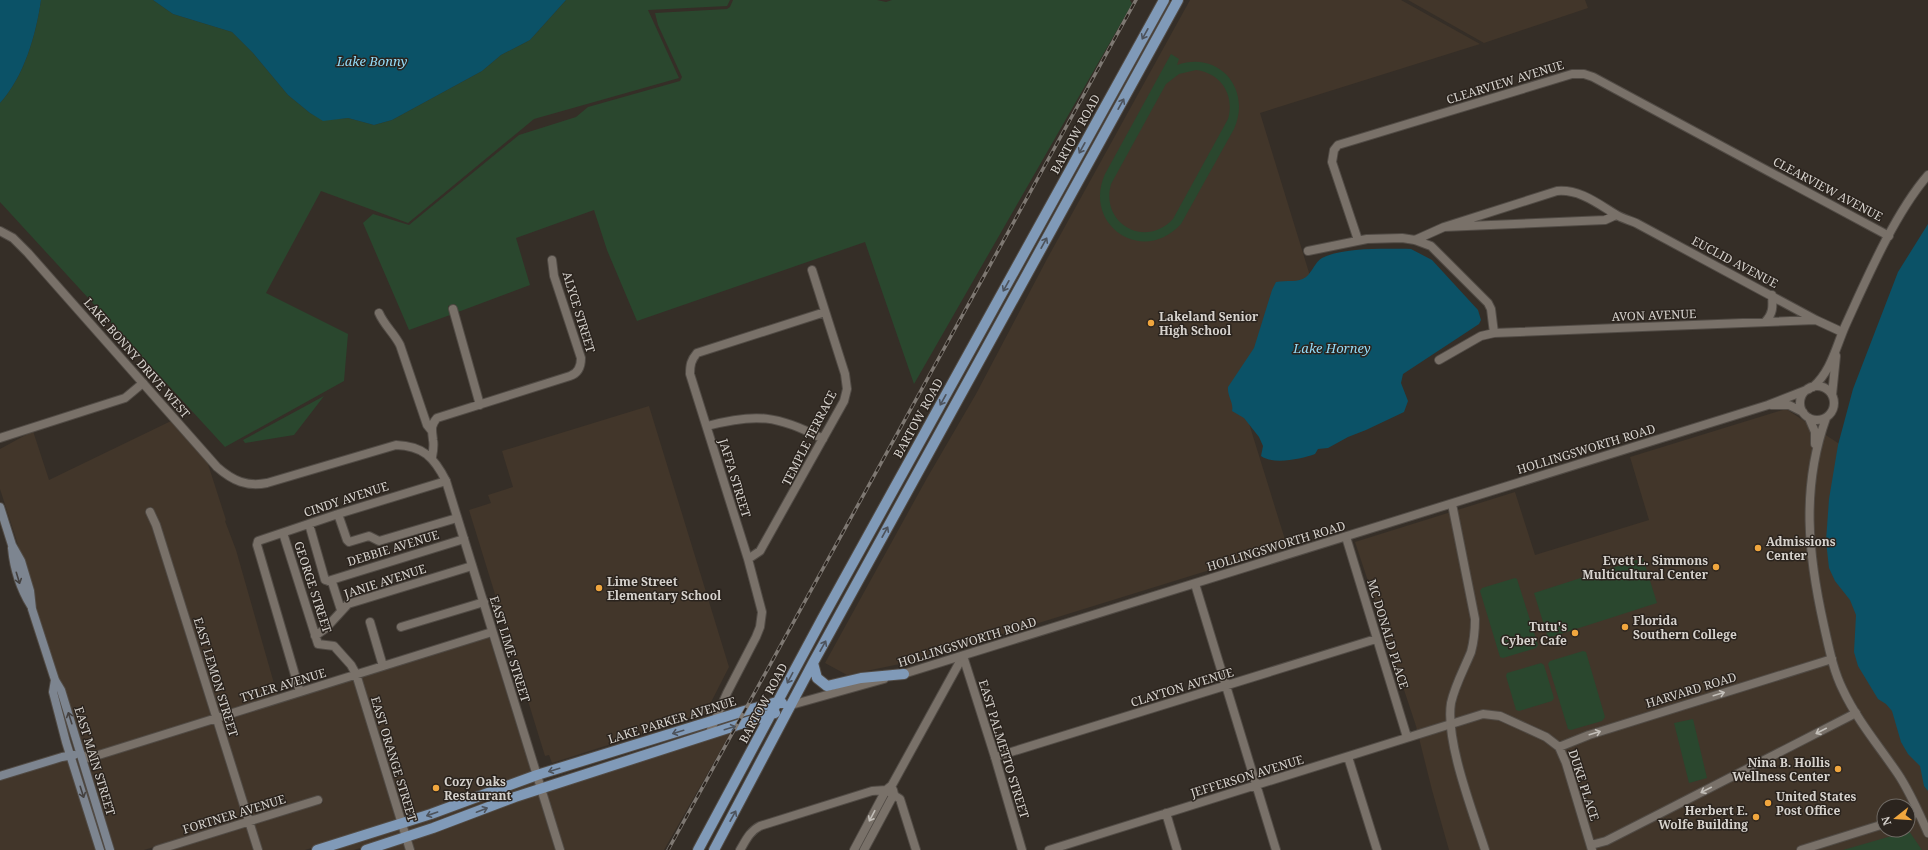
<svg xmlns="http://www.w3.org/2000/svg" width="1928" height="850" viewBox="0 0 1928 850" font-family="'Noto Serif',serif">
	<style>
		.built { fill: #42362a; fill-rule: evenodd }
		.green { fill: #2a472e; fill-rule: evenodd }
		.water { fill: #0b5267 }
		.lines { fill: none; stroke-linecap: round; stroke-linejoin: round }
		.minor-casing { stroke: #514b45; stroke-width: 10 }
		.tertiary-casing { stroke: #514b45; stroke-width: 10 }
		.secondary-casing { stroke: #514b45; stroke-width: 10 }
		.primary-casing { stroke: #514b45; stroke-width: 12 }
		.minor { stroke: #797169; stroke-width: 8 }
		.tertiary { stroke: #797169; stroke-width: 8 }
		.secondary { stroke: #7d8590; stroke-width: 8 }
		.primary { stroke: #809ab8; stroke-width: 10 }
		.rail-casing { stroke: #7e7872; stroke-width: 3.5 }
		.rail { stroke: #2b241e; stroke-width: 2; stroke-dasharray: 6; stroke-linecap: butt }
		.oneway { stroke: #4d535c }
		.oneway2 { stroke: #444140 }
		.oneway3 { stroke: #c3bfb9 }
		.poi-dot { fill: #f0a63e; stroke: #2b241e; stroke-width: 1.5 }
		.labels { text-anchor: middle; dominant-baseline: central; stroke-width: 3; stroke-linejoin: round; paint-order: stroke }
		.street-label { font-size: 12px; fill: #d6d2cd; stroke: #2b241e }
		.poi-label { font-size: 12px; font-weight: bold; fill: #d6d2cd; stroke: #2b241e; text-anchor: start }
		.water-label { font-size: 13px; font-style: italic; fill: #93dbf8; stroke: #2b241e }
	</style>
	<rect width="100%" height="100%" fill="#352e27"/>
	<path class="built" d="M1190 0H1401L1480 44 1260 113 1314 289 1247 417 1287 546 919 660 847 675 825 663 927 478 976 394 1047 259Z
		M1408 0H1585L1588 8 1484 43Z
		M649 406 729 667 705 714 552 763 549 755 545 756 469 510 491 503 488 495 513 487 502 451Z
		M1786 409 1841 445 1928 774V850H1449L1432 790 1416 726 1355 542 1515 492 1535 555 1649 520 1630 457ZM1884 806H1908V830H1884Z
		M171 421 207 461 226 520 225 521 236 550 277 694 295 689 219 713 160 524 152 507 145 510 152 527 211 716 90 754 85 752 65 688 58 677 36 606 34 590 24 558 19 548 0 489V449L33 431 49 480Z
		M489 637 532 773 405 819 361 677Z
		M353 679 397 821 305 850H262L254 824 323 803 321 796 252 817 221 720Z
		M213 723 244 819 144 850H115L88 761Z
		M731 732 664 850H564L546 791Z
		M67 759 96 850H0V780Z
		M534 780 536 787 409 833 407 826Z
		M538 794 555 850H414L411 840Z
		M246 826 253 850H169Z
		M399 828 401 835 354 850H330Z
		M403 842 406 850H378Z"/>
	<path class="green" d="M41 0H153L173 14 232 32 253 53 288 95 310 113 323 120 348 118 374 125 392 120 482 71 501 55 530 40 566 0H730L727 6 648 10 679 78 534 119 408 223 321 191 266 293 348 334 344 381 225 447 0 202V103C24 77 36 35 41 0Z
		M733 0H877L886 2 892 0H1130L1132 4 914 384 865 242 637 321 607 250 594 210 516 238 530 285 458 312 455 304 448 306 450 315 409 330 363 223 373 214 409 225 519 135 576 117 588 107 680 81 682 77 658 25 655 13 727 9 730 7Z
		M1171 54 1179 59 1177 65C1219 50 1252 89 1234 129L1181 224C1143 266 1082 225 1105 174ZM1196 70C1221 73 1235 95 1228 119L1173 219C1145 249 1100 224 1111 184L1166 84 1179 74Z
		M324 396 294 435 245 443 243 440Z
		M1643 558 1657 603 1548 638 1534 593Z
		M1515 578 1517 579 1538 645 1536 648 1503 658 1500 657 1480 591 1482 588Z
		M1583 651 1586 652 1605 717 1602 721 1571 730 1568 729 1548 664 1550 661Z
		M1541 663 1544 665 1554 698 1552 701 1519 711 1516 710 1506 676 1507 673Z
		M1693 719 1707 778 1689 783 1674 723Z
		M1909 831 1922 850H1843Z"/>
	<path class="water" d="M0 0H41C36 35 24 77 0 103Z
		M153 0H566L530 40 501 55 482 71 392 120 374 125 348 118 323 121 310 113 288 95 253 53 232 32 173 14Z
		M1928 224V791L1924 786 1920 766 1908 754 1901 742 1892 711 1886 704 1878 699 1858 666 1854 652 1856 615 1850 600 1835 581 1829 568 1826 541 1829 499 1838 445 1853 389 1898 272Z
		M1411 249 1432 260 1478 310 1481 320 1479 324 1403 374 1401 383 1408 401 1404 412 1366 430 1348 437 1328 448 1318 449 1315 454C1302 459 1273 465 1261 456L1263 446 1259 437 1244 418 1232 411C1234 403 1227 396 1228 387L1254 348 1272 290 1276 282C1286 280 1299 283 1306 277 1313 271 1315 262 1322 258 1344 247 1386 249 1411 249Z"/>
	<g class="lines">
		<defs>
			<path id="minor" d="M1444 227 1557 191C1579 189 1597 203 1615 214 1621 218 1629 220 1636 223L1816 320 1842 332
				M1358 240 1332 162 1334 150 1338 145 1572 74H1584L1593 77 1889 236
				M1415 240 1444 227 1605 220 1616 215
				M1308 251 1367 239 1402 238 1415 240 1431 246 1488 303 1491 309 1494 333 1481 336 1439 360
				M453 309 480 405
				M379 313C384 325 394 333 400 345L427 425 431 430
				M1765 322C1773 314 1773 307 1772 295
				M1494 333 1815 320
				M707 426C755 413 778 415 823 439
				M0 438 125 398 143 383
				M432 457C433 452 434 445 433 440 432 430 430 426 437 418L570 376C579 373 581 366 581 358L554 276 552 260
				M150 512 156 525 258 850
				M338 514 347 540 349 542 369 536 379 541 457 518
				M309 524 325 580 332 582 341 610
				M283 533 318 644 334 646 351 665 356 674 410 850
				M1346 537 1407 737
				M748 559 760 551 844 401 847 389 845 374 812 270
				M328 581 464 539
				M1195 584 1276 850
				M370 622 383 666
				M401 627 484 602
				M315 636 325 629 348 604 472 566
				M300 692 257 545 258 541 338 514 446 481
				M709 734 727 693 756 637 760 627 762 612 748 559 690 374C690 365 691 360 697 353L825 312
				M1559 747 1589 735 1832 659
				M81 755 89 758 492 632
				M995 757 1376 639
				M1348 757 1377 850
				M1166 813 1177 850
				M1591 845 1606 841 1661 813 1856 713
				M157 850 318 800
				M740 850C746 840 750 831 760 826L872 791 886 790 900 799 916 850
				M854 850 886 790 892 785 963 656
				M864 850 894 794 893 790
				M1049 850 1483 714 1500 716 1546 737 1559 747 1566 763 1592 850"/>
			<path id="tertiary" d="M0 231 13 238 28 253 217 467C233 481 247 487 267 483L396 445C423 446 434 457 446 481L560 850
				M1800 403a17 17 0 1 1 34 0a17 17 0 1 1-34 0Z
				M1813 387C1832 370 1836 346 1846 324 1867 278 1895 213 1928 175
				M1832 395 1836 356
				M1771 405H1789L1803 412
				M1809 418 1815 432V444
				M1826 418C1801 488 1808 555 1824 626 1829 648 1833 670 1843 690 1857 720 1879 746 1898 774 1910 792 1919 813 1928 833
				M1452 504 1475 619C1475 630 1474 641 1471 652 1464 669 1455 685 1451 703 1445 741 1473 812 1485 850
				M963 656 995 757 1022 850
				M900 675 1768 405 1809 389
				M791 705 884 679
				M1908 816 1918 812
				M1801 850 1884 824"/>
			<path id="secondary" d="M0 507 12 545 21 561 30 591 32 609 55 680 61 690 110 850
				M12 548C14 569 20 588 31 606
				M55 680 53 692 66 742 100 850
				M0 776 62 757 74 755"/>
			<path id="primary" d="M813 663 817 678 827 686 861 678 904 674
				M317 850 431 814 537 775 744 711 777 702 782 703
				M366 850 433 828 515 797 775 713
				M698 850 822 619 1164 0
				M714 850 813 663 1178 0"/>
		</defs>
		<use href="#minor" class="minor-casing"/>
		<use href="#tertiary" class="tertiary-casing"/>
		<use href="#secondary" class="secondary-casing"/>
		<use href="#primary" class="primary-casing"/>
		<use href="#minor" class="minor"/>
		<use href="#tertiary" class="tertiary"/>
		<use href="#secondary" class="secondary"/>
		<use href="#primary" class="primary"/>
		<defs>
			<path id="rail" d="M668 850 1136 0"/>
		</defs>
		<use href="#rail" class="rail-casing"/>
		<use href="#rail" class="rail"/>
	</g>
	<defs><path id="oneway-shaft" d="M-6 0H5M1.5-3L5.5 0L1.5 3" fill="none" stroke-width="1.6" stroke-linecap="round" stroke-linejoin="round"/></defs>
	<g class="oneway">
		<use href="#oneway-shaft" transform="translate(1145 34) rotate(119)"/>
		<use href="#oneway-shaft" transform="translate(1121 104) rotate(-61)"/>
		<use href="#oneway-shaft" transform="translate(1082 148) rotate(119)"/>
		<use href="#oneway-shaft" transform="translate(1044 243) rotate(-61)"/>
		<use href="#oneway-shaft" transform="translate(1006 286) rotate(119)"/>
		<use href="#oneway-shaft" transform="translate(943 400) rotate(119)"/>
		<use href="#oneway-shaft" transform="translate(885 532) rotate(-61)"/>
		<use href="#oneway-shaft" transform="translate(823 646) rotate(-61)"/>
		<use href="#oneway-shaft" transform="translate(790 678) rotate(118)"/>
		<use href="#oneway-shaft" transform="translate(730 728) rotate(-17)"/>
		<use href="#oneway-shaft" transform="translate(678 732) rotate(163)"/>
		<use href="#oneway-shaft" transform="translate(554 770) rotate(163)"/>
		<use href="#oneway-shaft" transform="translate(482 810) rotate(-21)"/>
		<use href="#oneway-shaft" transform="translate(432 814) rotate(161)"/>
		<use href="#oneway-shaft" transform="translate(733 816) rotate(-61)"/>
	</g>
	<g class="oneway2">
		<use href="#oneway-shaft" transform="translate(18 578) rotate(73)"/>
		<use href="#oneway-shaft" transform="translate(70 718) rotate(-108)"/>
		<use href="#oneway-shaft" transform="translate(82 792) rotate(72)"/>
	</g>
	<g class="oneway3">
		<use href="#oneway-shaft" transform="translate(1719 694) rotate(-17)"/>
		<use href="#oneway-shaft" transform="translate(1821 731) rotate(153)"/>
		<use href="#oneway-shaft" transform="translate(1595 733) rotate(-17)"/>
		<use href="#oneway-shaft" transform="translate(1706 790) rotate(153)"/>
		<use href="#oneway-shaft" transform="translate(872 816) rotate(118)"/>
	</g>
	<g class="poi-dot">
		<circle cx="1151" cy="323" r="4"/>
		<circle cx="1758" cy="548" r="4"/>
		<circle cx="1716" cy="567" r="4"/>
		<circle cx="599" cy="588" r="4"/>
		<circle cx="1625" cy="627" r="4"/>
		<circle cx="1575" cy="633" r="4"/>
		<circle cx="1838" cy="769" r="4"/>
		<circle cx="436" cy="788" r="4"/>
		<circle cx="1768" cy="803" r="4"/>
		<circle cx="1756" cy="817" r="4"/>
	</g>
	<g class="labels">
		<g class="street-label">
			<text transform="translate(1505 82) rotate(-17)">CLEARVIEW AVENUE</text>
			<text transform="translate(1075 134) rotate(-61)">BARTOW ROAD</text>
			<text transform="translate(1828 189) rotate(28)">CLEARVIEW AVENUE</text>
			<text transform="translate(1735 262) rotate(28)">EUCLID AVENUE</text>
			<text transform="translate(579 312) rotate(73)">ALYCE STREET</text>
			<text transform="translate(1654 315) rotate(-2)">AVON AVENUE</text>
			<text transform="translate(137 358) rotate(49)">LAKE BONNY DRIVE WEST</text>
			<text transform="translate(918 418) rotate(-61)">BARTOW ROAD</text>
			<text transform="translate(809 438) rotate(-63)">TEMPLE TERRACE</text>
			<text transform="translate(1586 449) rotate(-17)">HOLLINGSWORTH ROAD</text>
			<text transform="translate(735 478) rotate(73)">JAFFA STREET</text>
			<text transform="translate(346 499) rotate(-18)">CINDY AVENUE</text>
			<text transform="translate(1276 546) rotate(-17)">HOLLINGSWORTH ROAD</text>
			<text transform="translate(393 548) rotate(-17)">DEBBIE AVENUE</text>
			<text transform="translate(385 581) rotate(-18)">JANIE AVENUE</text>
			<text transform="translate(313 587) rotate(72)">GEORGE STREET</text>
			<text transform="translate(1388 634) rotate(73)">MC DONALD PLACE</text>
			<text transform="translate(967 642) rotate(-17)">HOLLINGSWORTH ROAD</text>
			<text transform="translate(510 649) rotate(73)">EAST LIME STREET</text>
			<text transform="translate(216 677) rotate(73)">EAST LEMON STREET</text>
			<text transform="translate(283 685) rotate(-17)">TYLER AVENUE</text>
			<text transform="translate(1182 687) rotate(-17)">CLAYTON AVENUE</text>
			<text transform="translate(1691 690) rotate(-17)">HARVARD ROAD</text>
			<text transform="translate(763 703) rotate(-62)">BARTOW ROAD</text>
			<text transform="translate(672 720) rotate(-17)">LAKE PARKER AVENUE</text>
			<text transform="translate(1004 749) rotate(73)">EAST PALMETTO STREET</text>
			<text transform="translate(394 759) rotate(73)">EAST ORANGE STREET</text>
			<text transform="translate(95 761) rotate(73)">EAST MAIN STREET</text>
			<text transform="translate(1247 776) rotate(-17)">JEFFERSON AVENUE</text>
			<text transform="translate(1584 785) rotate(72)">DUKE PLACE</text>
			<text transform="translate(234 814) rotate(-17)">FORTNER AVENUE</text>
		</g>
		<g class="poi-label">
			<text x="1159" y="316">Lakeland Senior<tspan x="1159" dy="14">High School</tspan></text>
			<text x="1766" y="541">Admissions<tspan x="1766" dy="14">Center</tspan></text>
			<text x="1708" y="560" text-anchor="end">Evett L. Simmons<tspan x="1708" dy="14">Multicultural Center</tspan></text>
			<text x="607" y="581">Lime Street<tspan x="607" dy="14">Elementary School</tspan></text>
			<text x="1633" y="620">Florida<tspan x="1633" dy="14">Southern College</tspan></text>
			<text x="1567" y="626" text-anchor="end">Tutu's<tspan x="1567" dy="14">Cyber Cafe</tspan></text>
			<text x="1830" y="762" text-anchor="end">Nina B. Hollis<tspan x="1830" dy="14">Wellness Center</tspan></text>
			<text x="444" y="781">Cozy Oaks<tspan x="444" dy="14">Restaurant</tspan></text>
			<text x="1776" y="796">United States<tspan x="1776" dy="14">Post Office</tspan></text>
			<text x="1748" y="810" text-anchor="end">Herbert E.<tspan x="1748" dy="14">Wolfe Building</tspan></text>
		</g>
		<g class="water-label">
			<text x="372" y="61">Lake Bonny</text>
			<text x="1332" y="348">Lake Horney</text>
		</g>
	</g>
	<g transform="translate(1896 818) rotate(253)"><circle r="19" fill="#2b241e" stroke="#6f6a64"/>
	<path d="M0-3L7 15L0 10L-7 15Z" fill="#f0a63e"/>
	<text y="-6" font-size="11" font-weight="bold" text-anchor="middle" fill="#d6d2cd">N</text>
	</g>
</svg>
